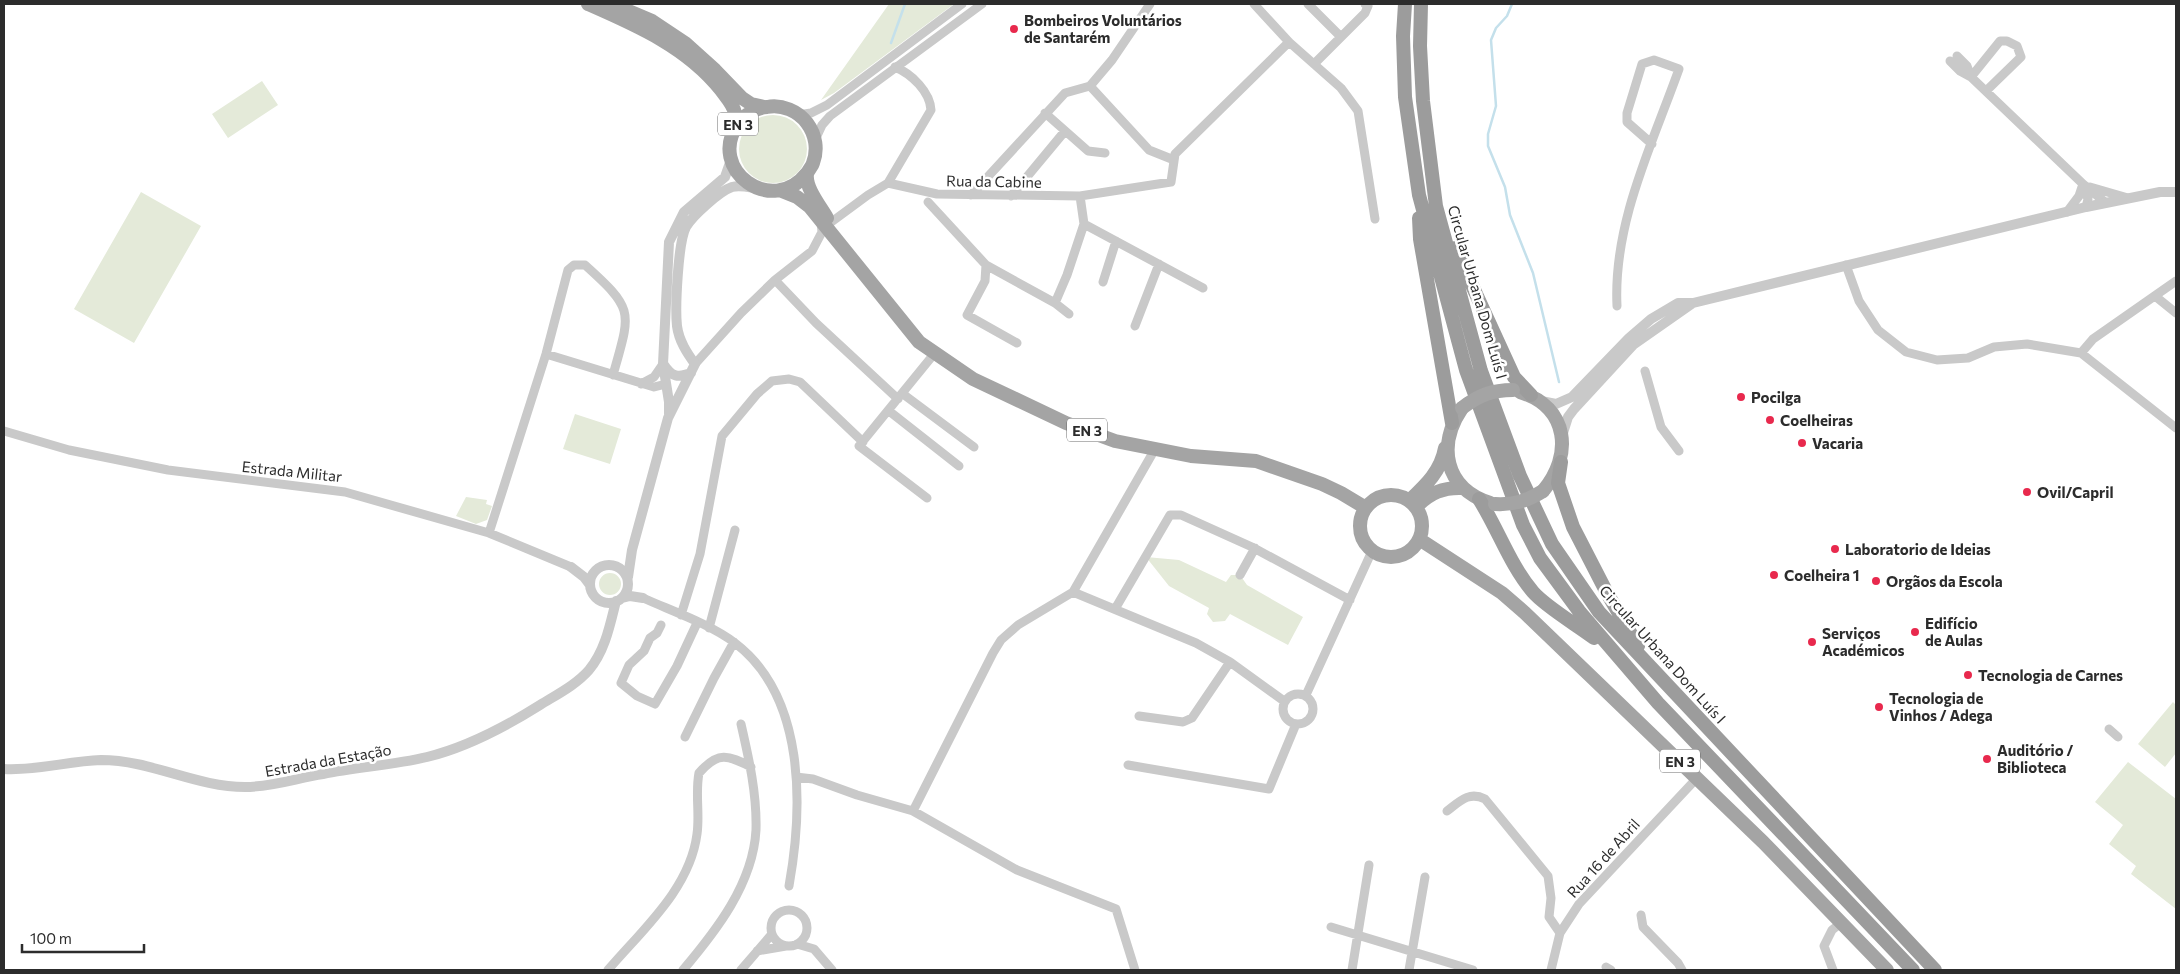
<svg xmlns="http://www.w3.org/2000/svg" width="2180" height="974" viewBox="0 0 2180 974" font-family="Commissioner,sans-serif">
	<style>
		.green { fill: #e4ead9 }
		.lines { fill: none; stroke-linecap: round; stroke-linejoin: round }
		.stream { stroke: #c4e0eb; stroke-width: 2.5 }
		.minor { stroke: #c9c9c9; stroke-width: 9 }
		.tertiary { stroke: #c9c9c9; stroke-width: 10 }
		.primary { stroke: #a4a4a4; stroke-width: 14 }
		.trunk { stroke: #9c9c9c; stroke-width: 14 }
		.primary-bridge { stroke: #a4a4a4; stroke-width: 14 }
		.poi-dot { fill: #e8294d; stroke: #fff; stroke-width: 2 }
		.labels { text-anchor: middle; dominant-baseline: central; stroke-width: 5; stroke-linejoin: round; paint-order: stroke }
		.shield { fill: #fff; stroke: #6b6b6b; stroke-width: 1 }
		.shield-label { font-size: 14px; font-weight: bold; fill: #2c2c2c }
		.poi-label { font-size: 15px; font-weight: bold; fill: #2c2c2c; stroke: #fff; text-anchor: start }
		.street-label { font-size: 15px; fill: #2c2c2c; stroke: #fff }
	</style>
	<rect width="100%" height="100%" fill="#fff"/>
	<path class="green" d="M889 4H954L834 93 821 100Z
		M262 81 278 105 228 138 212 114Z
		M739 149a34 34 0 1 1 68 0a34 34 0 1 1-68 0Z
		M141 192 201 226 134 343 74 309Z
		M575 414 621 429 610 464 563 449Z
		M466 497 487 500 486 504 492 506 487 520 476 524 456 516Z
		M1146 557 1179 560 1226 582 1231 575H1240L1247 585 1303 617 1288 645 1230 614 1225 621 1213 622 1207 614 1209 608 1169 586Z
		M599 584a11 11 0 1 1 22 0a11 11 0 1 1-22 0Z
		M2173 702 2176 705V753L2165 767 2138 744Z
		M2128 762 2176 799V909L2131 874 2136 866 2109 844 2123 825 2095 802Z"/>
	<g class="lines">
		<path class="stream" d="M1512 4 1507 16 1496 28 1491 40 1496 106 1488 134V146L1505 187 1510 215 1533 273 1559 382
			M891 43 905 4"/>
		<path class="minor" d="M1254 4 1289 42 1341 88 1358 111 1375 219
			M1308 4 1341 37
			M1957 56 1967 66 1971 77
			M1950 61 1960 71 1971 77 2083 184 2106 203
			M1314 64 1365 13 1368 6 1365 4
			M1971 77 2000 41H2007L2017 46 2021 57 1986 91
			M1090 86 1149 150 1174 160
			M1045 113 1088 151 1105 153
			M798 115 811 113 827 105 962 4
			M815 140 822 125 830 116 982 4
			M888 183 931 110C930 92 912 74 895 67
			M2083 184 2088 199 2086 207
			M2090 187 2128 198
			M971 195 1065 93 1090 86 1112 60 1150 4
			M1011 196 1065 131
			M928 202 986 265 1055 303 1069 314
			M2067 212 2079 196 2083 184
			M830 223 868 195 888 183 937 194 1080 196 1171 182 1175 154 1289 42
			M1084 224 1203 288
			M986 265 985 281 967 315 1017 343
			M1846 265 1859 301 1878 330 1906 352 1937 360 1968 358 1994 347 2027 344 2081 353
			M775 280 816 323 898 399
			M2176 281 2093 339 2081 353 2176 428
			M1103 282 1116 241
			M2155 296 2176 313
			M1055 303 1067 275 1084 224 1080 196
			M1617 306C1613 223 1652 145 1679 69L1654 60 1642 64 1627 113V122L1652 144
			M1135 326 1159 264
			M546 354 654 387 666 384
			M695 364 741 313 775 280 812 251 822 232 821 222
			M1645 371 1661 427 1679 451
			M641 384 654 377 663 364
			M903 394 974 447
			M889 411 959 466
			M4 431 69 450 168 470 345 492 489 533 571 567
			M927 498 859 446 934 354
			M489 533 546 354 568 270 574 265H585C635 310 631 311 613 375
			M1240 575 1255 548
			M1073 592 1196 643 1230 662 1284 701
			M643 598C672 611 710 624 735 643 806 697 803 808 789 886
			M1115 609 1170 515H1181L1252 547 1350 600
			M681 615 700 554 722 436 757 394 772 381 789 379 800 382 863 442
			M661 625 657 633 650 638 644 651 629 665 621 683 637 696 655 704 677 666 697 623
			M709 628 735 530
			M1283 709a15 15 0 1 1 30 0a15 15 0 1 1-30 0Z
			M1306 695 1372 551
			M1139 716 1183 722 1192 718 1230 662
			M2109 729 2118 737
			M685 737 714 678 734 642
			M1128 765 1269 789 1296 724
			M796 777 813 779 857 795 913 811 1017 870 1116 909 1135 970
			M913 811 993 653 1001 640 1018 625 1073 592 1155 449
			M1447 811C1460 801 1469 791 1485 799L1548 876 1551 898 1549 917 1560 933
			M771 928a18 18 0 1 1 36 0a18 18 0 1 1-36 0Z
			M1641 915 1643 927 1678 963 1682 970
			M1331 927 1473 970
			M797 944 814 949 832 970
			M757 951 786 946
			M1606 967 1611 970
			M608 970C642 930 690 889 697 834 700 814 695 793 699 773 718 751 728 755 751 767
			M683 970C716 931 753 884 756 830 757 794 749 759 741 724
			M741 970 772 934
			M1352 970 1369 865
			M1409 970 1425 877
			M1551 970 1560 933 1579 904 1697 778
			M1833 970 1824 946 1832 930 1841 923"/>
		<path class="tertiary" d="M664 365C672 377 678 378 691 373
			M1541 401 1556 404 1572 397 1629 338 1651 319 1678 303H1693L2086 207 2160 192H2176
			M669 414V402L663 364 669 242 684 212 725 177 731 160
			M1562 436 1568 417 1574 409 1633 345 1693 303
			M590 584a19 19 0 1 1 38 0a19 19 0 1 1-38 0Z
			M571 567 584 577 590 585
			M628 577 632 550 668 418 695 364C687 353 679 341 677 326 675 308 678 242 686 227 692 216 720 191 732 187 739 185 748 187 755 188
			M622 598 630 596 643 598
			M4 769C37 771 68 761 101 760 151 760 196 787 245 787 272 787 297 778 323 774 358 767 393 765 427 757 468 747 505 727 540 705 556 695 576 685 589 670 605 651 610 625 616 601"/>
		<path class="primary" d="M588 4C636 25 687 47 721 90 726 97 733 104 735 113 736 118 735 123 735 128
			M612 4 652 21 685 43 715 70 742 98 751 104 764 107
			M807 173C772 218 706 169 738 124 745 115 755 108 767 107 782 104 798 111 807 123 816 135 818 150 813 163 812 167 808 170 807 174 805 188 821 207 827 218
			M782 191 797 197 810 207 919 342 973 379 1066 423 1115 441 1191 456 1256 461 1322 484 1341 493 1366 508
			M1520 392C1569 407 1573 456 1543 491
			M1462 408C1437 445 1444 488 1490 503
			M1360 526a31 31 0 1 1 62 0a31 31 0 1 1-62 0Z
			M1409 501C1426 485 1441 471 1445 448
			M1416 507C1430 493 1443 487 1463 488
			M1419 539 1502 593 1525 613 1763 842 1887 970"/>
		<path class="trunk" d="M1405 4 1403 36 1405 97 1419 195 1466 370 1523 525 1540 558 1579 611 1658 703 1913 970
			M1421 4 1420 46 1423 101 1436 206 1481 371 1520 476 1552 544 1599 612 1935 970
			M1419 218 1420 239 1452 423
			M1455 248 1514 377 1531 395
			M1561 462 1558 483 1573 527 1607 593 1638 646
			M1479 499C1498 529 1510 565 1533 592 1546 607 1577 625 1594 638"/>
		<path class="primary-bridge" d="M1462 408C1479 395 1492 390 1513 390
			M1495 504C1514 505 1527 501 1543 491"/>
	</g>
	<g class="poi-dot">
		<circle cx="1014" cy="29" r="5"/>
		<circle cx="1741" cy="397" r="5"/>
		<circle cx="1770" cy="420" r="5"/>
		<circle cx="1802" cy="443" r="5"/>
		<circle cx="2027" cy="492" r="5"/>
		<circle cx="1835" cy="549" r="5"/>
		<circle cx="1774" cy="575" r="5"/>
		<circle cx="1876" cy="581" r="5"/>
		<circle cx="1915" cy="632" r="5"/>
		<circle cx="1812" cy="642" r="5"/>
		<circle cx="1968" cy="675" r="5"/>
		<circle cx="1879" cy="707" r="5"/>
		<circle cx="1987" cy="759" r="5"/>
	</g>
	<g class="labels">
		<g class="shield">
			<rect x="718" y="112.5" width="40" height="23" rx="4"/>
			<rect x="1067" y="418.5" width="40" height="23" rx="4"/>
			<rect x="1660" y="749.5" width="40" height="23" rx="4"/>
		</g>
		<g class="shield-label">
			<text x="738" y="124">EN 3</text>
			<text x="1087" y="430">EN 3</text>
			<text x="1680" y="761">EN 3</text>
		</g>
		<g class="poi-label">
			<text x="1024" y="20">Bombeiros Voluntários<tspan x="1024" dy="17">de Santarém</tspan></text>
			<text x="1751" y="397">Pocilga</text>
			<text x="1780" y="420">Coelheiras</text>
			<text x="1812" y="443">Vacaria</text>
			<text x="2037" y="492">Ovil/Capril</text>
			<text x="1845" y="549">Laboratorio de Ideias</text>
			<text x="1784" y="575">Coelheira 1</text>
			<text x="1886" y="581">Orgãos da Escola</text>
			<text x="1925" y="623">Edifício<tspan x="1925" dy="17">de Aulas</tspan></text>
			<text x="1822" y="633">Serviços<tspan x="1822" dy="17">Académicos</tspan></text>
			<text x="1978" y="675">Tecnologia de Carnes</text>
			<text x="1889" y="698">Tecnologia de<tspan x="1889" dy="17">Vinhos / Adega</tspan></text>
			<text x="1997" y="750">Auditório /<tspan x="1997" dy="17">Biblioteca</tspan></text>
		</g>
		<g class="street-label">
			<text transform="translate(994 181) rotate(1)">Rua da Cabine</text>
			<text transform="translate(1478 292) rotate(74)">Circular Urbana Dom Luís I</text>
			<text transform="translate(292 471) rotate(6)">Estrada Militar</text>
			<text transform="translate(1663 654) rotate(48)">Circular Urbana Dom Luís I</text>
			<text transform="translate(328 760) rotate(-10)">Estrada da Estação</text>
			<text transform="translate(1603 858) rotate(-48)">Rua 16 de Abril</text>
		</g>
	</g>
	<rect width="2180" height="974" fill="none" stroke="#2c2c2c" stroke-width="10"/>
	<path d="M22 944v8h122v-8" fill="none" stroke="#2c2c2c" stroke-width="2.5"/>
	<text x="30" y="944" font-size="15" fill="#2c2c2c" stroke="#ffffff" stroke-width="4" paint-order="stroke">100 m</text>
</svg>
